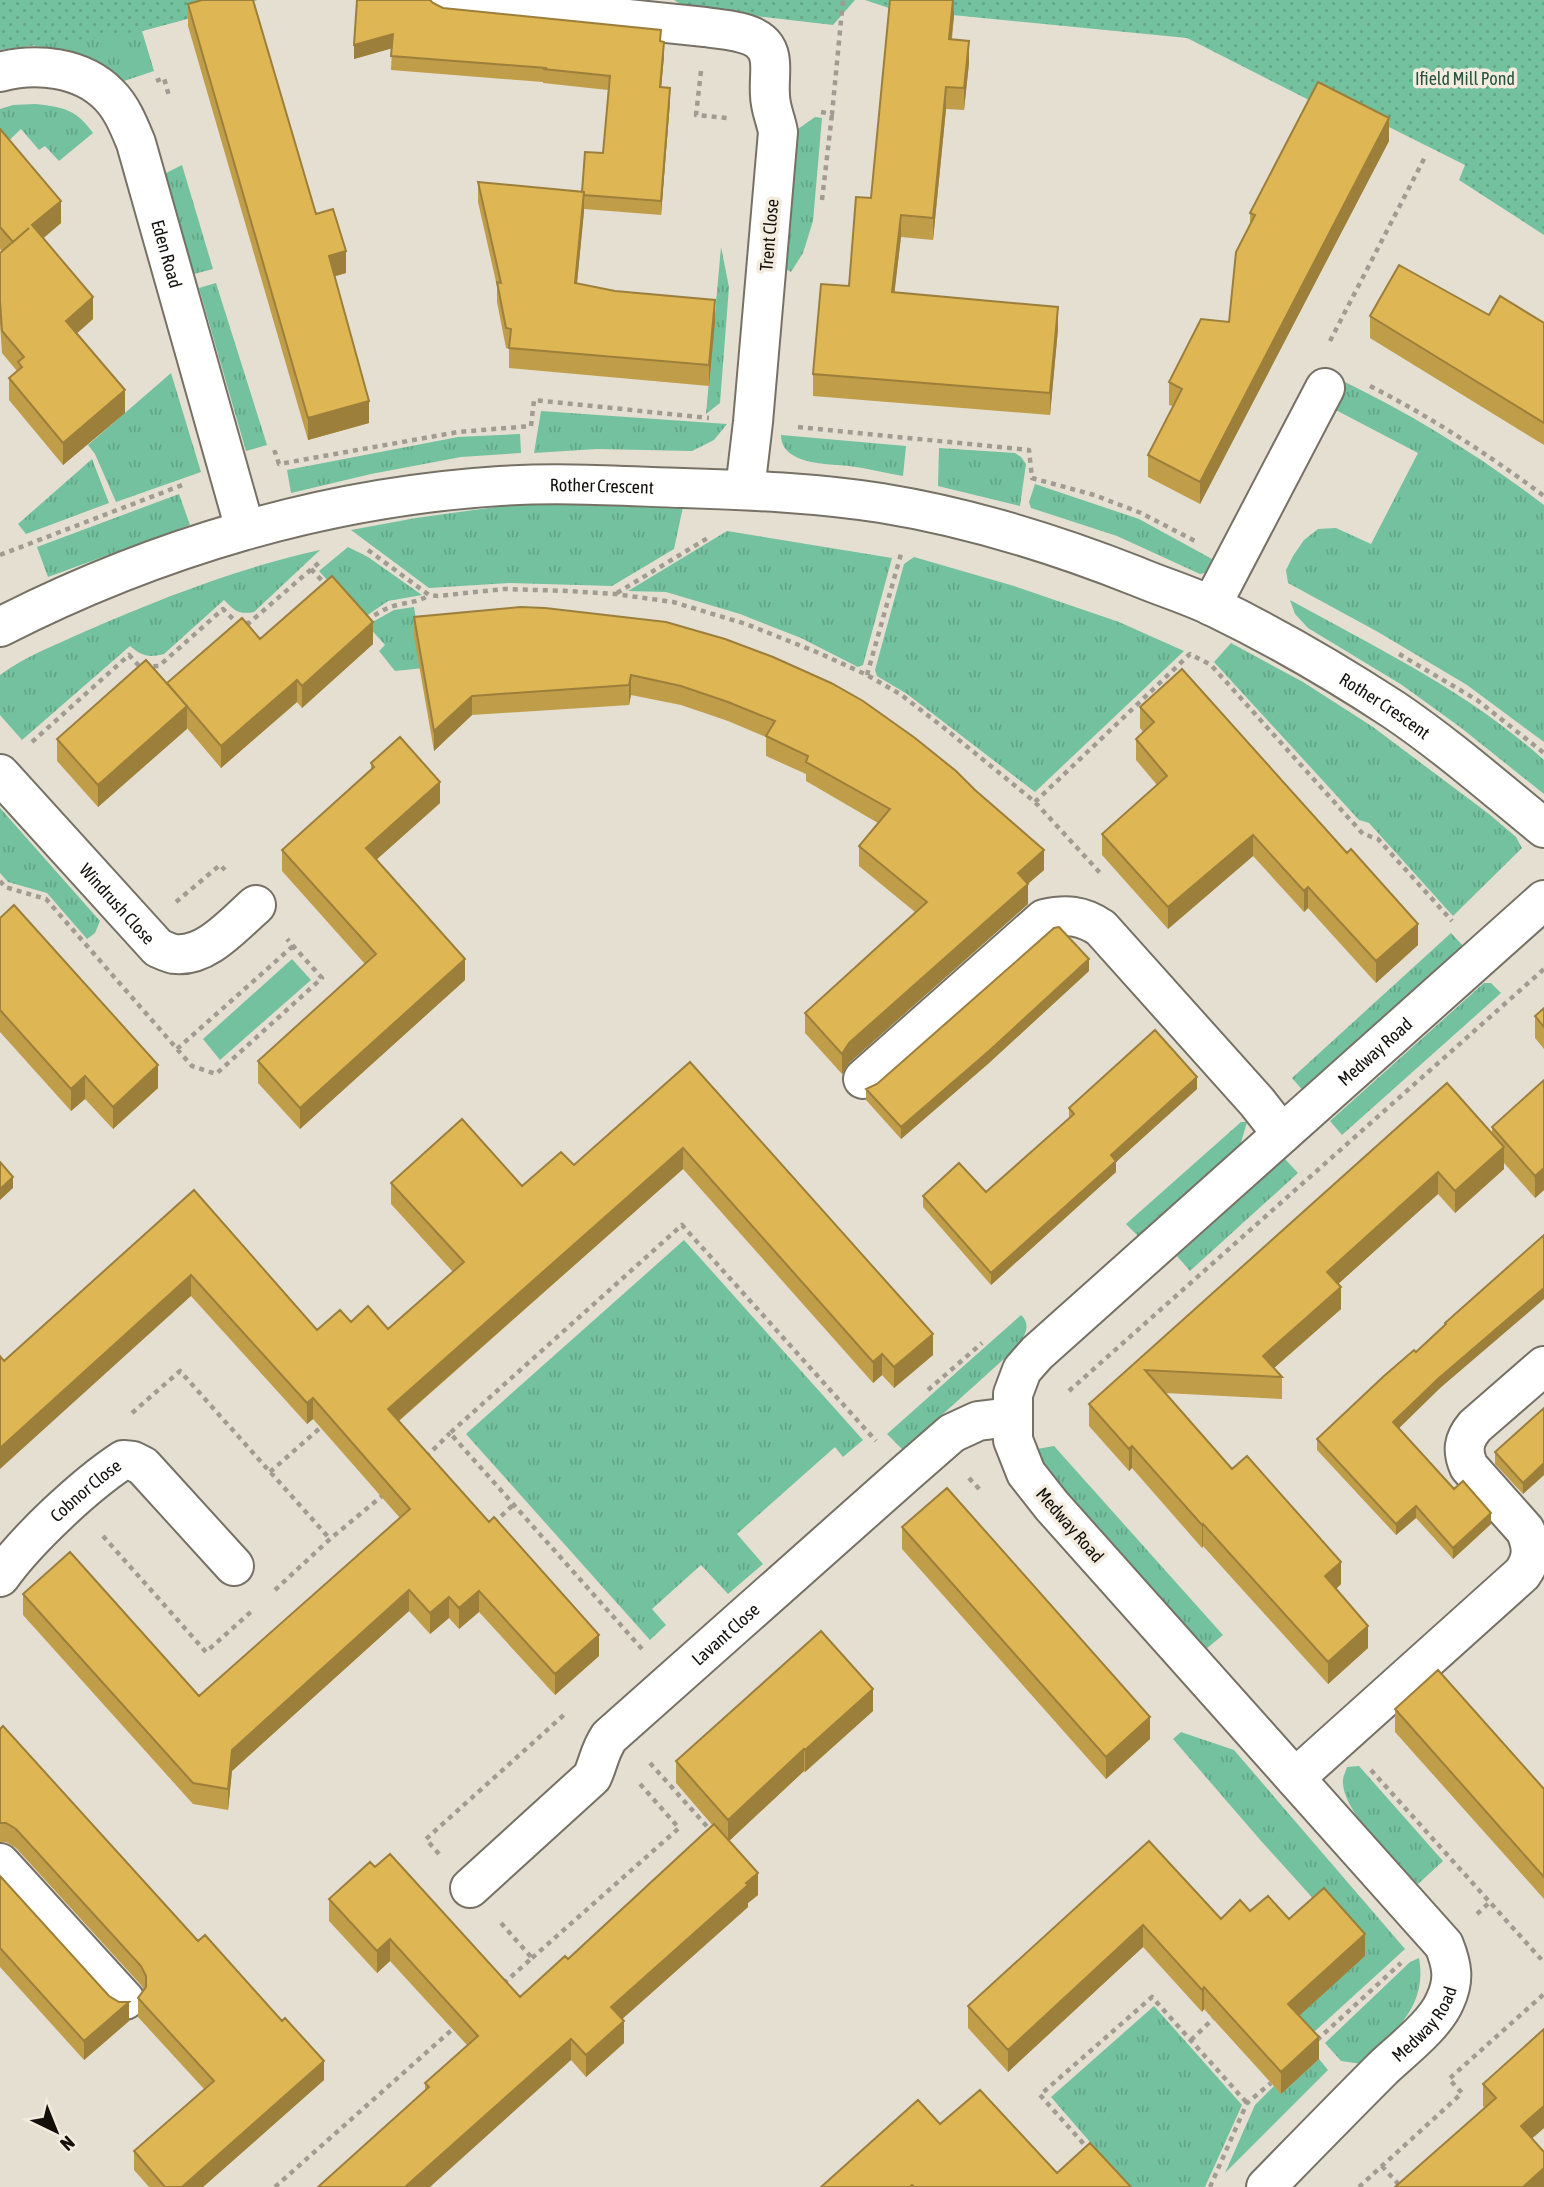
<svg xmlns="http://www.w3.org/2000/svg" width="1544" height="2187" viewBox="0 0 1544 2187" font-family="'Asap Condensed',sans-serif">
	<style>
		.grass { fill: url(#grass-tufts) }
		.park { fill: url(#park-dots) }
		.garden { fill: #73c19e }
		.lines { fill: none; stroke-linecap: round; stroke-linejoin: round }
		.minor-casing { stroke: #767165; stroke-width: 42 }
		.path { stroke: #a19c92; stroke-width: 4.5; stroke-dasharray: 5 5; stroke-linecap: butt }
		.minor { stroke: #fff; stroke-width: 38 }
		.wall { fill: #c09d48 }
		.shaded-wall { fill: #9c7f3b }
		.building { fill: #dfb654; stroke: #9c7f3b; stroke-width: 2 }
		.labels { text-anchor: middle; dominant-baseline: central; stroke-width: 7; stroke-linejoin: round; paint-order: stroke }
		.park-label { font-size: 18px; fill: #255440; stroke: #f3ecde }
		.street-label { font-size: 18px; fill: #13100c; stroke: #f3ecde }
	</style>
	<defs>
		<pattern id="grass-tufts" width="24" height="20" patternUnits="userSpaceOnUse" patternTransform="scale(1.75)"><rect width="24" height="20" fill="#73c19e"/><path d="M3 7l-1-3M5 7V3M7 7l1-3M15 17l-1-3M17 17v-4M19 17l1-3" fill="none" stroke="#63a587"/></pattern>
		<pattern id="park-dots" width="8" height="8" patternUnits="userSpaceOnUse" patternTransform="scale(1.75)"><rect width="8" height="8" fill="#73c19e"/><path d="M2 2h.1M6 6h.1" fill="none" stroke="#63a587" stroke-width="1.8" stroke-linecap="round"/></pattern>
	</defs>
	<rect width="100%" height="100%" fill="#e5dfd1"/>
	<path class="grass" d="M0 0H257L142 31 154 71 121 82 99 63 67 50 35 46Z
		M35 104C63 107 76 109 93 133L59 161 45 146 39 150 21 129 0 149V109L13 105Z
		M815 117 822 118 813 221 803 253 791 272 786 269 796 141 798 129Z
		M182 165 213 269 194 274 164 174Z
		M721 247 729 287 720 403 706 414Z
		M216 283 267 445 246 451 199 288Z
		M171 373 201 472 116 502 95 454 88 445Z
		M1341 380C1413 415 1480 456 1544 505V742L1467 685 1378 632 1288 583 1286 570 1293 556 1304 540 1318 529 1336 528 1371 544 1418 453 1330 407Z
		M541 411 727 424 714 440 692 451 597 449 534 453Z
		M520 434 521 453 461 457 371 474 291 493 287 470 458 437Z
		M781 435 906 446 903 476C885 473 867 468 849 466 829 464 781 465 781 435Z
		M939 448 1015 453 1021 457 1026 464 1020 506 938 486Z
		M92 459 109 503 26 534 18 524Z
		M1035 484 1139 519 1212 559 1205 573 1200 574 1117 536 1031 508 1029 502Z
		M179 494 190 525 48 577 37 547Z
		M612 500 683 507 674 549 612 586 509 583 429 588 351 530 416 518 524 503Z
		M727 531 892 558 863 665 858 667 801 638 740 614 666 592 628 591Z
		M348 547 368 557 422 595 388 601 362 619 319 571Z
		M320 550 254 612C238 615 234 610 224 600L164 654C148 658 142 656 130 646L22 740 0 715V675C25 656 58 644 86 631 162 598 238 568 320 550Z
		M914 557 1014 586 1119 622 1184 651 1035 792 907 694 877 676 875 670 904 564Z
		M1290 600C1377 648 1470 693 1544 760V794L1460 727 1402 685 1308 628 1295 614Z
		M414 607 424 668 395 671 379 651 385 645 367 625 394 610Z
		M1231 643 1303 682 1373 727 1489 814 1516 837 1522 848 1453 916 1369 823 1359 820 1214 662Z
		M0 808 100 921 95 933 87 939 47 893 8 882 0 873Z
		M1451 933 1465 948 1306 1094 1292 1078Z
		M1484 983H1491L1501 993 1342 1135 1330 1121Z
		M1241 1122H1247L1240 1146 1140 1238 1126 1224Z
		M1285 1159 1298 1173 1190 1271 1177 1256Z
		M684 1240 863 1440 843 1457 835 1447 737 1534 763 1564 728 1594 701 1565 652 1609 666 1625 650 1640 466 1434Z
		M1021 1315C1033 1326 1023 1339 1015 1349L903 1450 887 1434Z
		M1054 1446 1223 1635 1206 1649 1042 1465 1037 1449Z
		M1181 1732 1234 1750 1405 1949 1303 2042 1288 2025 1365 1956 1262 1842 1173 1739Z
		M1359 1766 1443 1861 1418 1884C1397 1862 1344 1814 1343 1783 1342 1778 1346 1771 1347 1767Z
		M1419 1958C1428 2007 1393 2033 1362 2064L1341 2061 1325 2043 1410 1962Z
		M1154 2006 1242 2105 1205 2187H1129L1051 2097Z
		M1319 2059 1328 2070 1225 2173 1255 2105 1274 2086 1282 2093Z"/>
	<path class="park" d="M0 0H258L142 31 0 50Z
		M674 0H855L833 25 687 8Z
		M865 0H1544V235L1459 180 1465 165 1323 94 1311 101 1187 38 892 9Z"/>
	<path class="garden" d="M292 959 311 980 220 1060 203 1039Z"/>
	<g class="lines">
		<defs>
			<g id="minor">
				<path d="M446 0 705 27C729 31 768 30 770 62 771 73 769 84 770 95 770 108 776 120 778 132L753 422 745 490"/>
				<path id="s1" d="M0 72C36 62 82 67 109 95 122 108 129 126 136 143L245 529"/>
				<path d="M1211 606 1325 388"/>
				<path id="s2" d="M0 627C155 548 325 497 500 486 561 482 622 486 683 488 749 490 816 493 881 503 968 517 1055 544 1136 576 1162 587 1189 595 1214 607 1276 637 1336 672 1394 710 1447 746 1495 788 1544 828"/>
				<path id="s3" d="M0 774 158 948C163 950 169 953 174 954 206 958 234 924 256 905"/>
				<path d="M863 1079 1044 919C1066 914 1082 915 1101 928L1257 1102 1282 1134"/>
				<path id="s4" d="M0 1577C27 1539 85 1485 123 1460L133 1461 143 1466 234 1566"/>
				<path d="M1295 1778 1522 1574C1533 1559 1533 1547 1525 1530L1469 1467C1462 1451 1463 1440 1475 1426L1544 1366"/>
				<path d="M0 1863 125 2000"/>
				<path id="s5" d="M470 1888 592 1777C599 1762 599 1752 609 1737L905 1474 952 1433 978 1421 1011 1417"/>
				<path id="s6" d="M1266 2187C1305 2147 1344 2107 1383 2068 1402 2050 1435 2025 1445 2001 1455 1980 1452 1965 1444 1945L1052 1506 1026 1473 1013 1440V1394L1022 1370 1037 1353 1544 900"/>
			</g>
		</defs>
		<use href="#minor" class="minor-casing"/>
		<path class="path" d="M701 71 696 115 727 118
			M156 81 164 78 169 96
			M821 112 832 114 843 0
			M822 200 832 114
			M1330 341 1426 155
			M1370 386C1431 417 1489 455 1544 496
			M798 427 1029 450 1032 478 1094 495 1141 513 1195 541
			M273 453 275 452 279 464 458 432 531 426 534 400 709 418
			M368 550 429 595 438 596 504 589 568 591 615 594 673 602 746 624 819 653 867 675 900 694 943 727 1035 802 1102 875
			M0 555 185 484
			M311 569 327 586
			M617 593 711 536
			M366 621C376 614 385 608 397 605 409 602 419 602 429 595
			M1399 654 1477 700 1544 753
			M867 675 901 554
			M32 742 129 655 140 667 159 666 223 609 237 623H249L322 560
			M1035 802 1190 654 1211 665 1363 834 1378 839 1452 921
			M0 881 5 887 46 899 192 1066 216 1074 322 978 287 939
			M176 902 220 865 225 870
			M177 1049 293 946
			M928 1390 982 1343
			M1069 1391 1544 969
			M132 1413 180 1371 330 1539
			M426 1457 450 1433
			M270 1472 320 1428
			M969 1478 982 1492
			M494 1523 514 1504
			M103 1536 206 1652 253 1610
			M275 1590 330 1539 382 1496
			M642 1649 450 1433 682 1225 876 1441
			M650 1763 712 1832
			M1371 1770 1540 1958 1544 1954
			M439 1854 426 1839 566 1713
			M1477 1914 1490 1902
			M501 1923 532 1958 503 1984
			M532 1958 679 1828 640 1784
			M1191 2040 1213 2019
			M1317 2040 1401 1963
			M1090 2151 1040 2095 1152 1997 1247 2103
			M1382 2166 1401 2187
			M275 2187 455 2027
			M1210 2187 1247 2103 1271 2083
			M1359 2187 1462 2093 1449 2079 1544 1994"/>
		<use href="#minor" class="minor"/>
	</g>
	<path class="wall" d="M954 0V15L952 39 969 63 964 110 946 109 933 240 901 237 894 292 1058 329 1050 415 813 396V374L849 286 871 198Z
		M433 3 443 8 661 42 664 56 661 87 670 102 661 215 584 209 577 284 715 321 709 386 509 368V349L506 348 497 302V286L478 202V182L582 192 603 153 608 90 543 83V82L391 70 392 48 354 59Z
		M188 4 316 214 346 273 335 276 369 423 308 440 188 26Z
		M0 129 61 223 43 238 93 319 76 334 125 413 63 465 9 400V378L17 371 2 353 0 323V253L2 251 0 249Z
		M1389 141 1200 504 1148 477V455L1173 406 1169 405V382L1229 322 1250 224V213Z
		M1489 315 1544 323V445L1370 338V316Z
		M414 617 666 622 1044 870 1028 884V904L849 1063 842 1074 805 1033V1013L915 912 859 866V846L878 823 806 781V774L766 756V737L728 721 681 705 631 695 629 705 472 715 434 751 414 636Z
		M260 639 373 644 302 708 297 702 221 768 187 728 98 807 57 761V739L167 684Z
		M1140 707 1418 945 1376 983 1308 908 1304 912 1253 856 1168 929 1102 855V834L1157 785 1136 760V739L1143 732 1140 728Z
		M371 763 440 803 376 860 465 980 300 1129 258 1083V1061L365 964 282 871V850L371 769Z
		M0 918 158 1088 113 1129 85 1099 71 1111 0 1032Z
		M1089 971 989 1063 901 1139 866 1100V1089Z
		M1544 1008V1049L1535 1038V1016Z
		M690 1062 933 1355 894 1388 882 1375 873 1383 683 1169 399 1421 599 1656 555 1695 479 1612 459 1629 449 1618 430 1634 409 1611 232 1771 228 1810 193 1804 23 1615V1594L199 1696 400 1518 313 1419 307 1424 191 1296 4 1361 194 1190 317 1330 351 1322 388 1329 453 1272 391 1204V1183L522 1186 574 1165Z
		M1544 1080V1190L1535 1198 1504 1163V1169L1455 1213 1438 1194 1338 1284 1341 1309 1274 1368 1282 1377V1399L1165 1393 1232 1469 1341 1584 1336 1589 1368 1648 1328 1684 1203 1546 1202 1548 1132 1468 1129 1471 1089 1426V1404L1492 1133V1127Z
		M1197 1089 1116 1162V1172L991 1285 923 1207V1196L986 1192 1069 1118V1108Z
		M1544 1235 1439 1389 1399 1428 1454 1489 1491 1524 1453 1559 1416 1518 1396 1535 1317 1450V1439L1416 1352 1445 1325V1323Z
		M1544 1408V1475L1523 1494 1495 1464V1452Z
		M902 1527 1150 1739 1106 1779 902 1549Z
		M1395 1709 1544 1789V1899L1395 1732Z
		M873 1711 805 1772 804 1771 729 1841 758 1895 748 1903V1907L622 2019 624 2043 586 2077 571 2060 425 2091V2083L467 2045 390 1961 377 1973 329 1921V1899L375 1867 520 1997 568 1959 713 1826 676 1783V1761Z
		M0 1729 324 2080 203 2187H149L134 2170V2151L204 2089 138 2017V1998L144 1990 141 1985 16 1848 6 1842H0Z
		M1149 1841 1221 1919 1250 1911 1289 1919 1365 1956 1299 2016 1319 2059 1281 2094 1204 2009 1202 2012 1143 1947 1008 2072 968 2028V2006Z
		M0 1876 129 2021 84 2060 0 1967Z
		M1544 2029V2128L1532 2138 1485 2108 1483 2106V2084Z"/>
	<path class="shaded-wall" d="M953 0 954 15 949 61V39Z
		M393 34V48L354 59V45Z
		M969 41V63L964 110V88Z
		M664 42V56L660 101V87Z
		M946 87V109L933 240V218Z
		M670 88V102L661 215V201Z
		M1389 118V141L1200 504V482Z
		M584 192V212L575 303V283Z
		M61 201V223L32 248V225Z
		M901 215V237L892 314V292Z
		M346 251V273L329 278V256Z
		M93 297V319L66 343V321Z
		M715 300V321L709 386V365Z
		M1058 307V329L1050 415V393Z
		M125 390V413L63 465V443Z
		M369 401V423L308 440V418Z
		M373 622V644L302 708V686Z
		M631 675V695L629 705V685Z
		M297 680V702L221 768V746Z
		M472 696V715L434 751V731Z
		M187 706V729L98 807V785Z
		M440 782V803L366 869V848Z
		M1253 835V856L1168 929V907Z
		M1044 850V870L1018 892V873Z
		M1028 884V904L849 1063 842 1074V1054L849 1043Z
		M1308 887V908L1304 912V891Z
		M1418 924V945L1376 983V961Z
		M465 959V980L300 1129V1108Z
		M1089 959V971L989 1063 901 1139V1127Z
		M158 1065V1088L113 1129V1107Z
		M85 1076V1099L71 1111V1089Z
		M1197 1077V1089L1116 1162V1172L991 1285V1273L1111 1155Z
		M1504 1147V1169L1455 1213V1191Z
		M683 1148V1169L388 1430V1409Z
		M1544 1168V1190L1535 1198V1176Z
		M1438 1172V1194L1327 1294V1272Z
		M13 1177V1188L0 1200V1189Z
		M191 1275V1296L0 1469V1448Z
		M1341 1287V1309L1265 1376 1263 1356Z
		M1544 1288V1299L1439 1389 1393 1434V1422L1439 1378Z
		M933 1334V1355L894 1388V1367Z
		M882 1354V1375L873 1383V1362Z
		M313 1398V1419L307 1424V1403Z
		M1132 1446V1468L1129 1471V1449Z
		M1544 1463V1475L1523 1494V1483Z
		M1416 1506V1518L1396 1535V1524Z
		M1491 1513V1524L1453 1559V1548Z
		M1203 1524V1546L1202 1548V1525Z
		M1341 1562V1584L1325 1599V1576Z
		M409 1590V1611L232 1771 228 1810V1789L232 1750Z
		M479 1591V1612L459 1629V1608Z
		M449 1597V1618L430 1634V1613Z
		M1368 1626V1648L1328 1684V1662Z
		M599 1635V1656L555 1695V1674Z
		M873 1689V1711L805 1772V1750Z
		M1150 1717V1739L1106 1779V1757Z
		M804 1749V1771L728 1842V1820Z
		M758 1873V1895L748 1903V1907L611 2029V2007Z
		M1143 1925V1947L1008 2072V2050Z
		M1365 1934V1956L1288 2026V2004Z
		M390 1939V1961L377 1973V1951Z
		M1204 1987V2009L1202 2012V1990Z
		M129 2002V2021L84 2060V2041Z
		M624 2021V2043L586 2077V2055Z
		M1319 2037V2059L1281 2094V2072Z
		M571 2039V2060L430 2187H405Z
		M324 2061V2080L203 2187H182Z
		M1544 2106V2128L1521 2148V2126Z
		M1544 2168V2187H1523Z"/>
	<path class="building" d="M202 0H253L316 214 333 209 346 251 329 256 369 401 308 418 188 4Z
		M357 0H430L433 3 443 8 661 30 660 41 664 42 660 87 670 88 661 201 584 195V192H582L585 152 603 153 610 76 543 69 547 68 391 56 393 34 354 45Z
		M890 0H953L949 39 969 41 964 88 946 87 933 218 901 215 892 292 1058 307 1050 393 813 374 821 284 849 286 856 197 871 198Z
		M1318 82 1389 118 1200 482 1148 455 1182 389 1169 382 1201 319 1229 322 1236 252 1255 215 1250 213Z
		M0 129 61 201 32 225 93 297 66 321 125 390 63 443 9 378 22 367 18 362 24 357 2 331 0 301V253L29 228 13 242 0 227Z
		M478 182 584 192 575 283 615 291 715 300 709 365 509 348 511 329 506 328 497 282 501 283Z
		M1399 265 1489 315 1500 296 1544 323V423L1370 316Z
		M332 576 373 622 302 686 297 680 221 746 167 683 242 618 260 639Z
		M520 607 545 608 666 622 725 639 773 657 831 683 863 701 915 738 956 771 975 790 1044 850 1018 873 1028 884 849 1043 842 1054 805 1013 927 902 859 846 890 809 806 762 808 756 766 736 775 721 728 702 681 686 631 675 629 685 472 696 434 731 414 617Z
		M146 660 187 706 98 785 57 739Z
		M1182 669 1347 853 1351 849 1418 924 1376 961 1308 887 1304 891 1253 835 1168 907 1102 834 1167 776 1136 739 1154 722 1140 707Z
		M400 737 440 782 366 848 465 959 300 1108 258 1061 376 954 282 850 374 767 371 763Z
		M14 905 158 1065 113 1107 85 1076 71 1089 0 1010V918Z
		M1059 927 1089 959 989 1051 901 1127 866 1089 877 1084 1054 928Z
		M1544 1008V1027L1535 1016Z
		M1155 1030 1197 1077 1111 1155 1116 1161 991 1273 923 1196 959 1163 986 1192 1074 1114 1069 1108Z
		M690 1062 933 1334 894 1367 882 1354 873 1362 683 1148 388 1409 489 1522 494 1517 599 1635 555 1674 479 1591 459 1608 449 1597 430 1613 409 1590 232 1750 228 1789 193 1783 23 1594 70 1552 199 1696 410 1509 313 1398 307 1403 191 1275 0 1448V1356L4 1361 194 1190 317 1330 340 1310 351 1322 368 1306 388 1329 464 1262 391 1183 462 1119 522 1186 561 1152 574 1165Z
		M1544 1080V1168L1535 1176 1492 1127Z
		M1447 1083 1504 1147 1455 1191 1438 1172 1327 1272 1341 1287 1263 1356 1282 1377 1145 1370 1232 1469 1247 1456 1341 1562 1325 1576 1368 1626 1328 1662 1203 1524 1202 1525 1132 1446 1129 1449 1089 1404Z
		M0 1162 13 1177 0 1189Z
		M1544 1235V1288L1439 1378 1393 1422 1454 1489 1463 1481 1491 1513 1453 1548 1416 1506 1396 1524 1317 1439 1384 1376 1414 1350 1416 1352 1446 1324 1445 1323Z
		M1544 1408V1463L1523 1483 1495 1452Z
		M947 1488 1150 1717 1106 1757 902 1527Z
		M821 1631 873 1689 805 1750 804 1749 728 1820 676 1761Z
		M1438 1670 1544 1789V1877L1395 1709Z
		M3 1726 198 1941 205 1935 282 2021 285 2018 324 2061 182 2187H165L134 2151 214 2081 138 1998 146 1987V1976L141 1966 16 1829 6 1823H0V1729Z
		M714 1824 758 1873 746 1883 748 1885 611 2007 624 2021 586 2055 571 2039 405 2187H318L429 2087 425 2083 478 2036 390 1939 377 1951 329 1899 370 1862 375 1867 390 1854 520 1997 565 1956 568 1959Z
		M1149 1841 1221 1919 1240 1900 1250 1911 1268 1896 1289 1919 1324 1888 1365 1934 1288 2004 1319 2037 1281 2072 1204 1987 1202 1990 1143 1925 1008 2050 968 2006Z
		M0 1876 109 1996 119 2002H129L84 2041 0 1948Z
		M1544 2029V2106L1521 2126 1544 2152V2168L1523 2187H1395L1496 2098 1483 2084Z
		M980 2090 1057 2173 1090 2143 1131 2187H914L912 2185 910 2187H821L918 2100 940 2124Z"/>
	<g class="labels">
		<g class="park-label">
			<text x="1465" y="78">Ifield Mill Pond</text>
		</g>
		<g class="street-label">
			<text transform="translate(769 235) rotate(-85)">Trent Close</text>
			<text stroke="none"><textPath href="#s1" startOffset="287">Eden Road</textPath></text>
			<text stroke="none"><textPath href="#s2" startOffset="625">Rother Crescent</textPath></text>
			<text stroke="none"><textPath href="#s2" startOffset="1452">Rother Crescent</textPath></text>
			<text stroke="none"><textPath href="#s3" startOffset="175">Windrush Close</textPath></text>
			<text stroke="none"><textPath href="#s6" startOffset="1530">Medway Road</textPath></text>
			<text stroke="none"><textPath href="#s4" startOffset="122">Cobnor Close</textPath></text>
			<text transform="translate(1070 1525) rotate(49)">Medway Road</text>
			<text stroke="none"><textPath href="#s5" startOffset="364">Lavant Close</textPath></text>
			<text stroke="none"><textPath href="#s6" startOffset="228">Medway Road</textPath></text>
		</g>
	</g>
	<g transform="translate(56 2131) rotate(137)" stroke="#f3ecde" stroke-width="5" paint-order="stroke">
	<path d="M0-5L12 26L0 18L-12 26Z" fill="#13100c"/>
	<text y="-10" font-size="19" font-weight="bold" text-anchor="middle" fill="#13100c">N</text>
	</g>
</svg>
